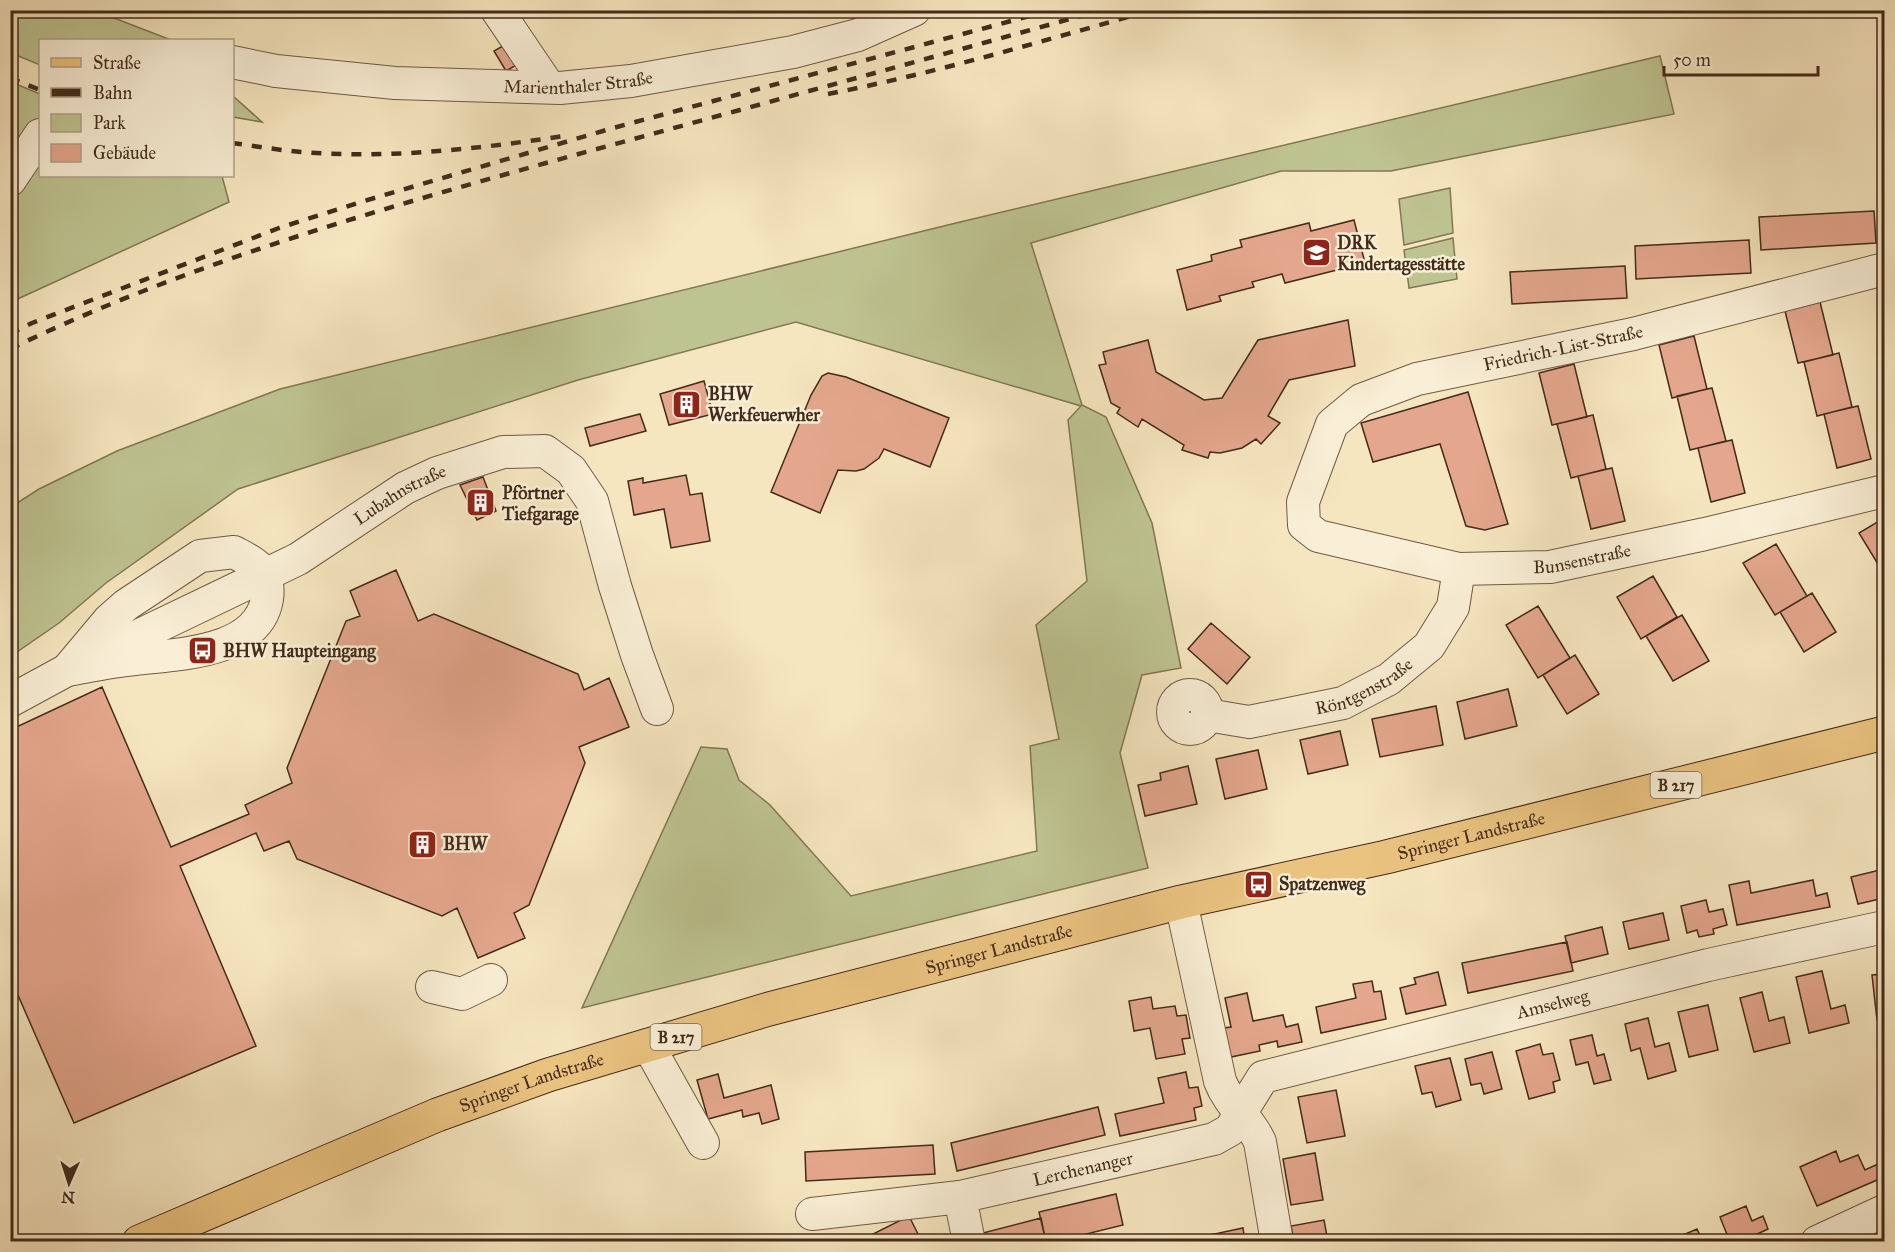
<svg xmlns="http://www.w3.org/2000/svg" width="1895" height="1252" viewBox="0 0 1895 1252" font-family="'IM FELL Great Primer',serif">
	<style>
		.green { fill: #bec491; stroke: #807856; stroke-width: 1.5 }
		.building { fill: #e4a78d; stroke: #432b1b; stroke-width: 1.5 }
		.lines { fill: none; stroke-linecap: round; stroke-linejoin: round }
		.minor-casing { stroke: #705a44; stroke-width: 34 }
		.major-casing { stroke: #432b1b; stroke-width: 35 }
		.minor { stroke: #f9efd6; stroke-width: 32 }
		.major { stroke: #ebc380; stroke-width: 33 }
		.rail { stroke: #432b1b; stroke-width: 4.5; stroke-dasharray: 10 10; stroke-linecap: butt }
		.labels { text-anchor: middle; dominant-baseline: central; stroke-width: 5; stroke-linejoin: round; paint-order: stroke }
		.shield { fill: #f9efd6; stroke: #7a6653; stroke-width: 1.5 }
		.shield-label { font-size: 16px; font-weight: bold; fill: #432b1b }
		.street-label { font-size: 18px; fill: #432b1b; stroke: #f9efd6 }
		.poi-label { font-size: 18px; font-weight: bold; fill: #432b1b; stroke: #f9efd6; text-anchor: start }
	</style>
	<rect width="100%" height="100%" fill="#f6e6c0"/>
	<filter id="stains"><feTurbulence type="fractalNoise" baseFrequency=".00333" numOctaves="4"/><feColorMatrix values="0 0 0 0 .2 0 0 0 0 .09 0 0 0 0 .02 0 0 0 .5 -.17"/></filter>
	<radialGradient id="worn" r=".72"><stop offset=".6" stop-color="#630" stop-opacity="0"/><stop offset="1" stop-color="#630" stop-opacity=".3"/></radialGradient>
	<path class="green" d="M11 10 96 11 171 40H40V65L11 53Z
		M1660 56 1674 114 1391 171H1281L1031 243 1082 405 1106 417 1152 523 1181 668 1142 675 1120 753 1148 868 582 1008 701 747 727 749 739 780 770 805 851 896 1037 851 1030 746 1059 739 1036 625 1087 581 1068 420 1081 406 796 322 578 380 238 489 106 583 59 623 11 656V507L39 489 117 451 280 389 956 223Z
		M11 82 40 94V176H222L229 202 11 302Z
		M232 96H233L262 122 233 117Z
		M1450 188 1453 233 1404 245 1399 199Z
		M1453 238 1457 279 1409 288 1404 250Z"/>
	<path class="building" d="M508 43 520 63 506 71 494 51Z
		M1874 211 1876 243 1761 250 1759 217Z
		M1354 220 1365 263 1285 283 1282 274 1252 282 1254 287 1219 296 1221 301 1187 310 1177 270 1212 261 1211 255 1242 247 1240 240 1309 223 1311 231Z
		M1749 240 1751 273 1636 279 1635 246Z
		M1625 266 1627 298 1512 304 1510 272Z
		M1820 302 1833 355 1798 363 1785 311Z
		M1348 320 1355 366 1289 380 1268 416 1280 423 1261 444 1256 439 1242 448 1220 453 1210 452 1208 458 1182 450 1184 445 1142 419 1138 427 1117 413 1120 408 1111 403 1099 365 1106 364 1103 352 1148 340 1156 372 1204 400 1222 398 1258 340Z
		M1694 336 1707 389 1672 398 1659 345Z
		M1839 353 1852 407 1817 416 1804 362Z
		M1574 364 1587 417 1552 425 1539 373Z
		M828 373 846 377 949 418 930 467 884 449 879 458 864 469 856 471 838 470 820 513 771 492 811 395 822 376Z
		M704 381 713 414 669 425 660 394Z
		M1712 388 1726 441 1690 450 1677 396Z
		M1468 392 1508 524 1485 530 1466 526 1440 444 1373 462 1361 423Z
		M1858 406 1871 459 1837 468 1824 414Z
		M640 414 646 431 590 446 585 428Z
		M1593 415 1606 469 1571 478 1557 424Z
		M1732 440 1745 493 1711 502 1698 448Z
		M1612 468 1625 521 1591 529 1578 476Z
		M686 475 690 495 702 493 710 541 671 548 664 509 634 515 628 481 643 478V483Z
		M483 477 496 511 477 520 460 485Z
		M1884 518V574L1859 533Z
		M1776 544 1807 596 1775 615 1743 563Z
		M396 570 418 621 434 614 578 674 584 690 609 678 629 727 579 747 585 763 529 905 514 913 525 938 478 958 457 908 442 916 297 859 289 841 264 851 256 833 180 866 256 1046 74 1123 10 977V730L102 687 171 847 249 814 245 805 292 783 287 768 346 621 360 616 350 591Z
		M1653 576 1677 617 1641 639 1617 597Z
		M1812 593 1836 632 1804 652 1780 612Z
		M1538 606 1570 658 1538 678 1506 625Z
		M1682 615 1709 661 1673 681 1646 636Z
		M1211 623 1250 657 1227 684 1188 649Z
		M1575 655 1599 694 1567 714 1543 675Z
		M1508 689 1517 726 1465 739 1457 702Z
		M1436 706 1443 745 1380 757 1372 719Z
		M1340 731 1348 765 1308 774 1300 740Z
		M1258 750 1267 789 1225 799 1216 759Z
		M1188 766 1197 804 1145 816 1138 785 1161 780 1160 773Z
		M1884 869V898L1858 904 1851 877Z
		M1813 880 1816 896 1827 893 1830 907 1737 925 1729 885 1749 881 1751 893Z
		M1706 900 1709 912 1723 909 1727 925 1713 929 1714 934 1699 937 1697 930 1687 933 1681 906Z
		M1663 913 1669 940 1629 949 1623 922Z
		M1602 927 1608 954 1571 963 1565 936Z
		M1567 942 1573 971 1468 993 1462 963Z
		M1822 971 1831 1009 1845 1005 1849 1023 1809 1033 1796 977Z
		M1438 972 1446 1005 1406 1014 1400 988 1416 984 1414 978Z
		M1884 974V1019L1877 1020 1872 975Z
		M1372 981 1374 992 1381 991 1386 1019 1321 1033 1316 1007 1356 998 1353 984Z
		M1762 992 1769 1021 1784 1017 1790 1043 1754 1052 1740 998Z
		M1247 993 1253 1021 1283 1015 1286 1027 1298 1024 1302 1042 1278 1047 1277 1041 1259 1045 1260 1051 1231 1057 1224 1028 1231 1027 1225 998Z
		M1151 997 1153 1009 1175 1006 1177 1016 1186 1015 1190 1038 1182 1039 1185 1054 1156 1059 1150 1028 1134 1031 1129 1001Z
		M1708 1005 1718 1050 1689 1057 1678 1012Z
		M1648 1018 1655 1047 1669 1043 1676 1071 1648 1079 1640 1048 1631 1051 1625 1024Z
		M1592 1035 1597 1056 1604 1054 1611 1080 1594 1084 1588 1062 1576 1065 1570 1040Z
		M1540 1044 1543 1055 1553 1053 1560 1080 1553 1082 1555 1092 1529 1099 1516 1051Z
		M1492 1052 1502 1089 1484 1094 1481 1083 1471 1085 1465 1059Z
		M1450 1058 1461 1100 1436 1107 1432 1092 1422 1094 1415 1066Z
		M1186 1072 1189 1088 1198 1087 1202 1106 1194 1108 1196 1120 1120 1136 1115 1114 1164 1103 1158 1078Z
		M718 1074 724 1098 771 1085 779 1119 762 1124 759 1113 743 1117 742 1110 708 1119 697 1080Z
		M1336 1090 1345 1136 1307 1143 1298 1097Z
		M1098 1107 1105 1135 957 1171 951 1143Z
		M933 1145 935 1174 806 1181 805 1152Z
		M1836 1151 1840 1162 1858 1155 1865 1170 1878 1164 1884 1177 1817 1206 1800 1167Z
		M1315 1153 1323 1200 1291 1205 1283 1159Z
		M1116 1194 1123 1225 1054 1242H1046L1039 1212Z
		M1746 1206 1752 1221 1763 1216 1768 1229 1740 1242H1730L1720 1217Z
		M909 1216 922 1242H877L873 1234Z
		M1041 1218 1046 1242H981L979 1234Z
		M1324 1220 1328 1242H1294L1291 1226Z
		M1243 1228 1245 1242H1221L1219 1233Z
		M1697 1229 1703 1242H1667Z
		M1219 1233 1221 1242H1197L1196 1237Z"/>
	<g class="lines">
		<defs>
			<g id="minor">
				<path d="M497 10 549 87"/>
				<path id="s1" d="M232 62 276 71 395 83 560 88 631 81 793 52 858 35 914 10"/>
				<path d="M10 180 40 135"/>
				<path id="s2" d="M1884 269 1633 334 1417 379 1361 400 1332 424 1303 502 1304 525 1318 536 1459 569 1550 567 1705 534 1884 491"/>
				<path d="M234 552C256 564 271 570 267 599 258 653 178 654 135 659 113 661 90 666 67 670L109 620 126 605 200 556Z"/>
				<circle cx="1190" cy="712" r="17"/>
				<path id="s3" d="M10 701 67 670 298 559 405 488 437 473 503 452 545 451 571 470 592 501 615 586 637 655 657 709"/>
				<path id="s4" d="M1207 715 1249 722 1343 703 1389 679 1429 646 1453 607 1459 569"/>
				<path d="M1181 902 1220 1081C1229 1105 1250 1119 1260 1142L1277 1242"/>
				<path d="M432 987 462 994 491 980"/>
				<path d="M648 1045 703 1143"/>
				<path d="M812 1214 960 1197"/>
				<path id="s5" d="M969 1242 960 1197 1214 1139 1230 1130 1263 1077 1708 965 1884 927"/>
				<path d="M1817 1242 1884 1211"/>
			</g>
			<g id="major">
				<path id="s6" d="M139 1242 437 1115 548 1075 769 1009 1181 902 1386 857 1884 733"/>
			</g>
		</defs>
		<use href="#minor" class="minor-casing"/>
		<use href="#major" class="major-casing"/>
		<use href="#minor" class="minor"/>
		<use href="#major" class="major"/>
		<path class="rail" d="M10 78 40 90
			M828 94C937 73 1045 40 1153 10
			M232 143C255 146 278 150 301 152 389 159 477 149 564 136
			M10 334 32 323 279 228 364 201 613 128 1052 10
			M10 349C190 262 384 208 575 155 751 107 927 59 1102 10"/>
	</g>
	<defs>
		<symbol id="school-square" viewBox="-11 -11 22 22"><rect x="-9" y="-9" width="18" height="18" rx="4" fill="#8f2418" stroke="#f9efd6"/><path d="M0-5L7-2L0 1L-7-2ZM-4 1L0 2.5L4 1V4Q0 6-4 4Z" fill="#fff"/></symbol>
		<symbol id="building-square" viewBox="-11 -11 22 22"><rect x="-9" y="-9" width="18" height="18" rx="4" fill="#8f2418" stroke="#f9efd6"/><path d="M-4-6H4V6H1V3H-1V6H-4ZM-2.5-4.3h1.7v1.8h-1.7ZM.8-4.3h1.7v1.8H.8ZM-2.5-1h1.7V.8h-1.7ZM.8-1h1.7V.8H.8Z" fill="#fff"/></symbol>
		<symbol id="bus-square" viewBox="-11 -11 22 22"><rect x="-9" y="-9" width="18" height="18" rx="4" fill="#8f2418" stroke="#f9efd6"/><path d="M-5-6H5V4H4V6H2V4H-2V6H-4V4H-5ZM-3.5-4V0h7V-4ZM-3.5 1.2v1.5H-2V1.2ZM2 1.2v1.5H3.5V1.2Z" fill="#fff"/></symbol>
	</defs>
	<g fill-rule="evenodd">
		<use href="#school-square" x="1300" y="236" width="33" height="33"/>
		<use href="#building-square" x="670" y="388" width="33" height="33"/>
		<use href="#building-square" x="464" y="486" width="33" height="33"/>
		<use href="#bus-square" x="186" y="634" width="33" height="33"/>
		<use href="#building-square" x="406" y="828" width="33" height="33"/>
		<use href="#bus-square" x="1242" y="868" width="33" height="33"/>
	</g>
	<g class="labels">
		<g class="shield">
			<rect x="1650.5" y="772" width="51" height="26" rx="4.5"/>
			<rect x="650.5" y="1024" width="51" height="26" rx="4.5"/>
		</g>
		<g class="shield-label">
			<text x="1676" y="785">B 217</text>
			<text x="676" y="1037">B 217</text>
		</g>
		<g class="street-label">
			<text stroke="none"><textPath href="#s1" startOffset="348">Marienthaler Straße</textPath></text>
			<text transform="translate(1563 348) rotate(-12)">Friedrich-List-Straße</text>
			<text stroke="none"><textPath href="#s3" startOffset="442">Lubahnstraße</textPath></text>
			<text stroke="none"><textPath href="#s2" startOffset="970">Bunsenstraße</textPath></text>
			<text stroke="none"><textPath href="#s4" startOffset="164">Röntgenstraße</textPath></text>
			<text stroke="none"><textPath href="#s6" startOffset="1396">Springer Landstraße</textPath></text>
			<text stroke="none"><textPath href="#s6" startOffset="910">Springer Landstraße</textPath></text>
			<text stroke="none"><textPath href="#s5" startOffset="686">Amselweg</textPath></text>
			<text stroke="none"><textPath href="#s6" startOffset="424">Springer Landstraße</textPath></text>
			<text stroke="none"><textPath href="#s5" startOffset="172">Lerchenanger</textPath></text>
		</g>
		<g class="poi-label">
			<text x="1337" y="243">DRK<tspan x="1337" dy="21">Kindertagesstätte</tspan></text>
			<text x="708" y="394">BHW<tspan x="708" dy="21">Werkfeuerwher</tspan></text>
			<text x="502" y="493">Pförtner<tspan x="502" dy="21">Tiefgarage</tspan></text>
			<text x="223" y="651">BHW Haupteingang</text>
			<text x="443" y="844">BHW</text>
			<text x="1279" y="884">Spatzenweg</text>
		</g>
	</g>
	<rect width="1895" height="1252" fill="none" stroke="#f6e6c0" stroke-width="36"/>
	<rect x="12" y="12" width="1871" height="1228" fill="none" stroke="#432b1b" stroke-width="3"/>
	<rect x="18" y="18" width="1859" height="1216" fill="none" stroke="#432b1b" stroke-width="1.5"/>
	<rect x="39" y="39" width="195" height="138" fill="#f9efd6" stroke="#b0a18b" stroke-width="1.5"/>
	<rect x="51" y="58" width="30" height="9" fill="#ebc380" stroke="#b0a18b" stroke-width="1.5"/>
	<text x="93" y="69" font-size="18" fill="#432b1b">Straße</text>
	<rect x="51" y="88" width="30" height="9" fill="#432b1b" stroke="#b0a18b" stroke-width="1.5"/>
	<text x="93" y="99" font-size="18" fill="#432b1b">Bahn</text>
	<rect x="51" y="114" width="30" height="18" fill="#bec491" stroke="#b0a18b" stroke-width="1.5"/>
	<text x="93" y="129" font-size="18" fill="#432b1b">Park</text>
	<rect x="51" y="144" width="30" height="18" fill="#e4a78d" stroke="#b0a18b" stroke-width="1.5"/>
	<text x="93" y="159" font-size="18" fill="#432b1b">Gebäude</text>
	<g transform="translate(69 1183) rotate(183)" stroke="#f9efd6" stroke-width="4.5" paint-order="stroke">
	<path d="M0-4.5L10 22L0 15L-10 22Z" fill="#432b1b"/>
	<text y="-9" font-size="16" font-weight="bold" text-anchor="middle" fill="#432b1b">N</text>
	</g>
	<path d="M1664 66v9h154v-9" fill="none" stroke="#432b1b" stroke-width="3"/>
	<text x="1673" y="66" font-size="18" fill="#432b1b" stroke="#f9efd6" stroke-width="4.5" paint-order="stroke">50 m</text>
	<rect width="100%" height="100%" filter="url(#stains)"/>
	<rect width="100%" height="100%" fill="url(#worn)"/>
</svg>
